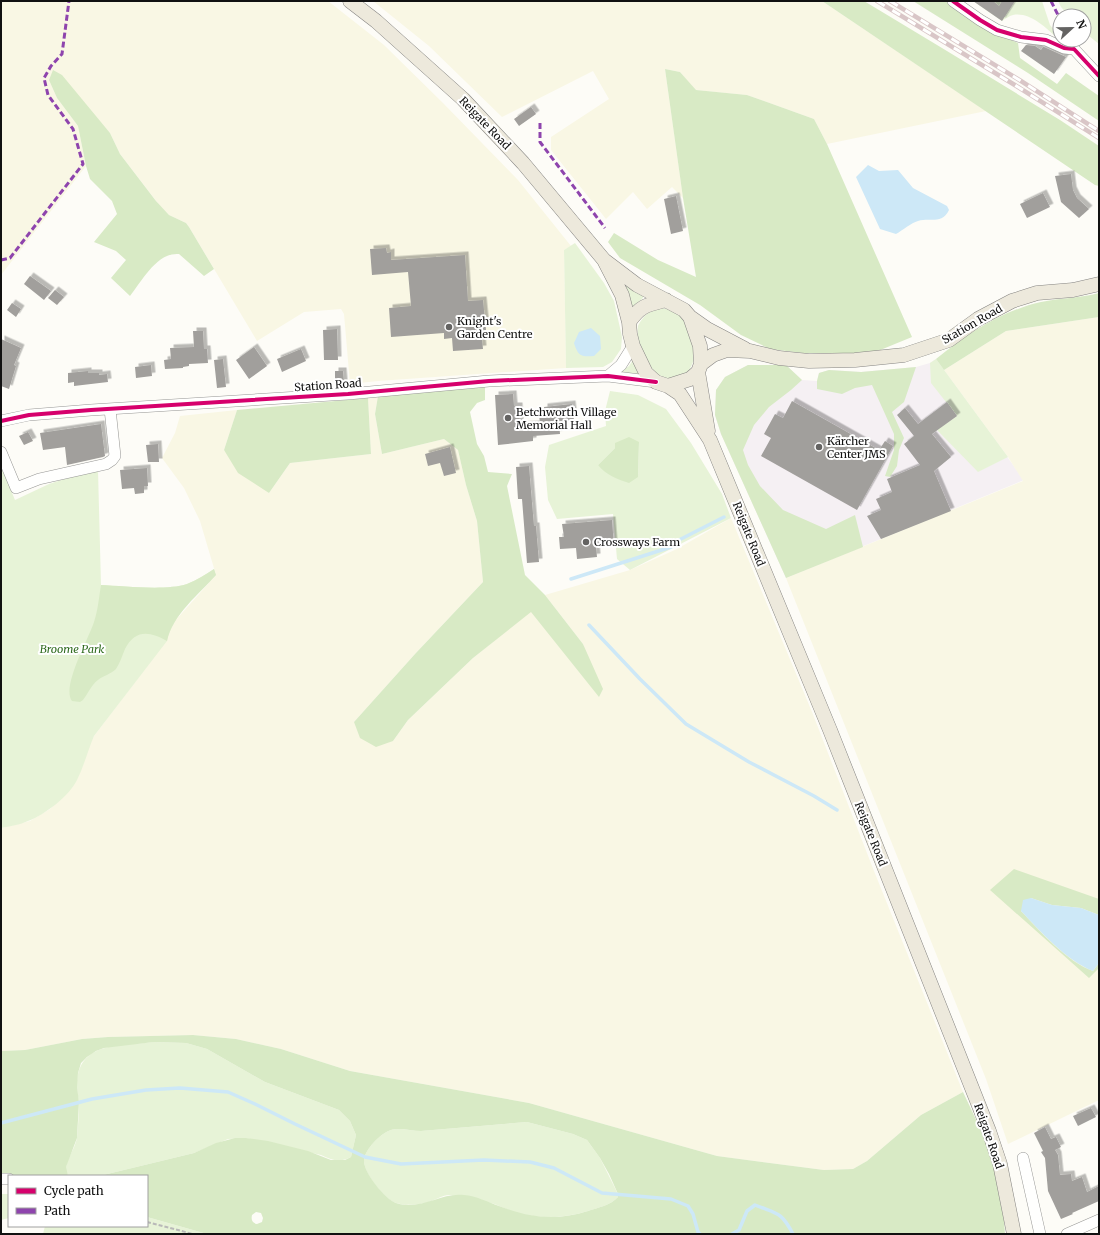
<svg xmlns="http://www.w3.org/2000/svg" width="1100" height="1235" viewBox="0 0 1100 1235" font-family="Merriweather,serif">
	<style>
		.industrial { fill: #f5f0f3 }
		.farmland { fill: #f9f7e4 }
		.green { fill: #e7f3d7; fill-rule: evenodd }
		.forest { fill: #d8eac5; fill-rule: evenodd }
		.water { fill: #cde8f7 }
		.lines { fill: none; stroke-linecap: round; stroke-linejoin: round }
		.stream { stroke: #cde8f7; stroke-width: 3.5 }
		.building { fill: #a19f9c; filter: url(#shadow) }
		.minor-casing { stroke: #979795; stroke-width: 12 }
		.major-casing { stroke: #858482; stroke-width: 15 }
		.path { stroke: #b9b9b8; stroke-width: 2; stroke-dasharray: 4 2; stroke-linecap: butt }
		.minor { stroke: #fffffe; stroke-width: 11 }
		.major { stroke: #ede9dc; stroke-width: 14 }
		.rail-casing { stroke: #d9c6c7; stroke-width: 4.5 }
		.rail { stroke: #fff; stroke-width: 3; stroke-dasharray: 9; stroke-linecap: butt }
		.quiet { stroke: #8e44ad; stroke-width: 3; stroke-dasharray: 6 3; stroke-linecap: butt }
		.cycleway-casing { stroke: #fff; stroke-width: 6 }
		.cycleway { stroke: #d6006c; stroke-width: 4 }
		.poi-dot { fill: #646362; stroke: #fff; stroke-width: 1.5 }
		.labels { text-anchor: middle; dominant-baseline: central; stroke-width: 4; stroke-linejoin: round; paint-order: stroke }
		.street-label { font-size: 11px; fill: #111; stroke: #fff }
		.poi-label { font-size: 11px; fill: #111; stroke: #fff; text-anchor: start }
		.park-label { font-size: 11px; font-style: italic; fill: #2f6b1f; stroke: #fff }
	</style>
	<defs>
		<filter id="shadow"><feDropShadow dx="3.5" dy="-3.5" stdDeviation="0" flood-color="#0004"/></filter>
	</defs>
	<rect width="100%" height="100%" fill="#fdfcf7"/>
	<path class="industrial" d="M936 359 1024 480 786 578 721 434 715 415 716 390 725 377 748 365H786L802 380 817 381 819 373 829 370 861 372 916 367 930 363Z"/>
	<path class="farmland" d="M1 1H328L384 45 443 103 518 180 571 246 564 250 566 368 378 381 350 384 344 314 341 309 304 312 257 341 189 227 186 223 169 215 160 206 120 154 110 133 54 71 49 80 57 98 78 126 86 166 1 275Z
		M373 1H822L986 111 827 144 814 119 747 95 695 90 680 72 665 69 683 198 672 187 647 209 633 192 606 219 551 150V137L609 99 593 71 502 117 429 46Z
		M1099 317V1100L1008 1144 986 1079 786 578 1023 481 1008 457 944 370 1006 331Z
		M378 396 375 414 382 454 444 439 458 450 466 485 477 521 483 582 415 654 354 722 393 741 408 720 473 658 531 611 599 696 583 644 545 595 630 570 677 549 731 518 812 712 874 871 963 1092 921 1115 867 1161 853 1169 824 1170 717 1156 529 1103 350 1071 281 1049 236 1039 193 1035 108 1037 82 1039 25 1050 1 1051V828L30 821 50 809 62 798 94 736 166 641 168 634 174 622 216 575 200 521 184 488 162 458 175 433 180 416 237 410 224 450 269 493 290 463 371 454 368 398Z"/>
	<path class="green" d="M973 1H1042L1050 25 1060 38H1057C1045 27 1030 12 1013 15 1009 16 1005 19 1002 21Z
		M1058 1H1099V44L1084 32V16H1069L1061 7Z
		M575 243 604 283 614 301 622 337 621 349 612 362 603 367 566 368 564 250Z
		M626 285 644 296 642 299 632 307 624 286Z
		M662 308C666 309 673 310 677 312 688 319 696 349 693 362 692 365 689 370 688 373 681 376 674 379 667 378 649 375 635 343 638 326 639 323 644 316 647 314 650 311 657 310 662 308Z
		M936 359 1008 457 978 472 937 430 957 416 931 383 930 363Z
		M633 360 644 376 623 374 622 371 629 366Z
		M610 391 638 395 666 409 691 443 722 494 731 518 630 570 617 559 613 514 557 519 548 500 545 467 549 445 606 426 605 411ZM639 442 638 477 598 465 615 448Z
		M1 466 15 500 49 484 83 473 98 470 101 585C124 586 166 591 187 584 197 580 206 574 214 569L216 575C199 594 172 615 167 641L94 736C88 750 84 766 77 780 70 795 45 815 28 821 20 825 10 826 1 828Z
		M154 1042 186 1043 207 1049 265 1082 339 1110 350 1121 356 1135 351 1157C340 1163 331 1160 321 1155L246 1138 228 1139 194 1153 99 1176H68C67 1174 65 1170 66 1167 67 1159 75 1148 77 1138 78 1128 79 1112 79 1102 78 1097 77 1091 77 1086 77 1041 120 1046 154 1042Z
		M527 1122 573 1134 587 1140 600 1158 618 1194V1197C611 1205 597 1208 588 1211 562 1219 539 1219 513 1212 506 1209 498 1205 491 1203 485 1202 479 1201 473 1200 465 1198 456 1195 449 1195 443 1195 435 1200 429 1202 420 1205 405 1206 396 1203 384 1199 364 1173 364 1161 364 1150 381 1133 391 1130 400 1127 411 1131 421 1131Z
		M1 1194H8V1204L9 1205V1218L1 1220Z
		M147 1217 207 1234H43L45 1226H147Z"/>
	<path class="forest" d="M822 1H864L942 48 1060 120 1099 146V186L1095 185Z
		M913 1H947L989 30 1018 43 1020 58 1057 84 1066 73 1099 96V121L1028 73Z
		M665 69 680 72 696 90 747 95 814 119 827 144 912 337 873 353H803L770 349 741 335 700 305 620 258 608 242 614 233 658 260 696 277 683 198Z
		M53 70 62 75 110 133 120 154 156 201 169 215 186 223 189 227 214 269 204 276 179 254C157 252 142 281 130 296L111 278 126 260 116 251 94 242 117 214 112 201 90 179 86 166 78 126 57 98 49 80Z
		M1099 293V317L1006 331 944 370 936 359C967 334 1001 311 1041 302 1060 298 1080 298 1099 293Z
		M748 365H786L802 380 791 390 769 407 754 425 743 450 748 465 760 486 783 510 826 529 855 515 863 547 786 578 721 434 715 415 716 390 725 377Z
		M916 367 904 402 892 412 904 438 899 450 897 466 890 477 885 476 894 450V434L872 385 855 388 842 394 817 389V381L819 373 829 370 861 372Z
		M485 386V400L477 403 470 412 477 444 484 456 488 472 512 474 507 486 525 575 545 595 583 644 603 689 599 697 531 612 473 658 408 720 393 741 376 747 360 738 354 722 415 654 483 582 477 521 466 485 458 450 444 439 382 454 375 414 378 396Z
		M368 398 371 454 290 463 269 493 238 473 224 450 237 410Z
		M629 437 639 442 638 477 629 483C617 479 606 475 598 465L615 448V443Z
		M214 569 216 575C199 594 172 615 167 641 150 631 135 629 125 649 122 656 120 663 116 669 111 674 103 676 98 680 91 685 88 694 83 700L80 702 72 701C61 687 89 638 94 622 98 610 99 597 101 585 124 586 166 591 187 584 197 580 206 574 214 569Z
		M1014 869 1099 899V915L1081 908 1052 905 1031 898 1021 911C1040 931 1067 962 1093 971L1099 963V968L1089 978 990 890Z
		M193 1035 236 1039 281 1049 350 1071 529 1103 717 1156 824 1170 853 1169 867 1161 921 1115 963 1092C979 1125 994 1158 1001 1194 1003 1207 1004 1221 1005 1234H207L147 1217V1176H99L194 1153 216 1143 235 1138H246L268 1141 308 1151 331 1160H345L351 1157 356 1135 350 1121 339 1110 265 1082 207 1049 186 1043 154 1042 104 1048 96 1051 87 1057 81 1063 78 1073 77 1087 79 1102 77 1138 66 1167 68 1176 1 1175V1051L25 1050 82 1039 108 1037ZM527 1122 573 1134 587 1140 600 1158 609 1174 618 1194V1197C611 1205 597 1208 588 1211 556 1221 530 1218 499 1206 488 1202 476 1196 464 1195 441 1192 421 1211 396 1203 385 1199 364 1173 364 1161 364 1150 381 1133 391 1130 400 1127 411 1131 421 1131ZM256 1212 261 1213 263 1218 262 1222 257 1224C252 1223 251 1220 252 1215Z"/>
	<path class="water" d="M868 165 879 171 898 170 913 188 947 206 949 210C942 225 930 217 918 221 911 223 903 230 896 234L880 229 856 177Z
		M591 328 600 336 601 349 594 356C581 357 578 356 574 343L579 332Z
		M1031 898 1052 905 1081 908 1099 915V963L1093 971C1067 961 1040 931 1021 911L1023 900Z"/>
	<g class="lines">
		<path class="stream" d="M679 540 724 517
			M571 579 671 547
			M589 625 640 679 686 724 749 762 814 796 837 810
			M1 1123 92 1099 146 1090 180 1088 228 1092 255 1104 295 1124 365 1157 401 1164 484 1160 530 1162 554 1168 602 1193 671 1199 688 1206 693 1214 698 1232 700 1234
			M732 1234 739 1230 747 1211 755 1205C777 1214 781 1211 793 1234"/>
	</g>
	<path class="building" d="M973 1H993L999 6 1002 1H1015L1002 21Z
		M1026 45 1035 46 1041 50 1043 47H1044L1066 57 1054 74 1021 51Z
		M531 107 536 114 519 126 514 119Z
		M1071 174 1073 190 1077 198 1089 209 1079 218 1061 202 1055 176Z
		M1043 193 1050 207 1027 218 1020 204Z
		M676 196 683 231 671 234 664 199Z
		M386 248 387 253 391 252V260L465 255 468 301 483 300 486 330H481L483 349 453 351 452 338 444 339V333L391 337 389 308 411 306 408 272 372 275 370 249Z
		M30 276 51 291 44 300 24 284Z
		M55 290 64 297 57 305 48 298Z
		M12 303 21 309 16 317 7 310Z
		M337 329 338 360H324L323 330Z
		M193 331H203L204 349H207L208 363 189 364V366L183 367V368L165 369 164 360 171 359 170 348 194 347Z
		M1 339 21 348 14 365 16 366 9 389 1 386Z
		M254 347 267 366 249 379 236 360Z
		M301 349 306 361 282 372 277 359Z
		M223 359 226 387 217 388 214 360Z
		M151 365 152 376 136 378 135 367Z
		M88 371V373H99V375L107 374 108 382 74 386V382L68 383V373Z
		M335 371H343L344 383 335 384Z
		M513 394 514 406H519L520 425 540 424 539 414H544V407L572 404 574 420 559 421 560 434 533 436V441L498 445 495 395Z
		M792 401 879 450 885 441 893 446 857 510 761 456 771 438 764 434 775 414 783 418Z
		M947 402 957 416 932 434 951 457 934 471 951 511 881 539 867 516 881 510 876 499 892 492 887 479 920 465 904 444 914 436 897 415 905 408 918 424Z
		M101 424 105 456 103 457 67 465 65 447 43 450 40 433Z
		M28 432 33 441 24 445 19 436Z
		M158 444 159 462H148L146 445Z
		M450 447 456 473 444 476 440 463 428 466 425 454Z
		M529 466 534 526H536L539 562 527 563 522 499H518L516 467Z
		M147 468 148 486H144V493L135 494 134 488 122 489 120 470Z
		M612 520 614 546 596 547 597 557 577 559 576 548 560 549 559 537H564L562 524Z
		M1091 1108 1096 1117 1078 1126 1073 1116Z
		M1045 1127 1051 1139 1056 1137 1061 1147 1055 1150 1058 1155 1060 1175 1071 1174 1072 1181 1082 1177 1087 1192 1099 1186V1201L1072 1213 1073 1214 1061 1219 1048 1191 1045 1158 1041 1152 1043 1151 1034 1133Z"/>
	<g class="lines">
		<defs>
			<path id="minor" d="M953 1 980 20 997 30 1021 37 1046 40 1064 48 1074 49 1099 76
				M608 376 621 365 633 346
				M1 421 29 415 91 410 348 394 489 381 608 376 656 382
				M1 452 16 488 39 479 106 464 112 460 115 456 110 409
				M1023 1158 1040 1234
				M1 1179H9
				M1067 1234 1099 1220"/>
			<path id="major" d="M350 1 376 21 463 99 523 163 604 260 622 295 629 322 630 334 633 346 646 373 656 382 668 386 690 379 698 372 701 364 700 346 690 317 684 310 637 285 604 260
				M690 317 707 329 745 349
				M629 322C641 305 647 305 666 300
				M701 364 713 355 727 350 750 351 779 358 809 361 855 360 904 355 949 340 978 319 1012 301 1037 293 1073 290 1099 284
				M698 372 708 431
				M668 386 680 394 710 440 830 730 989 1131 1000 1164 1014 1234"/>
		</defs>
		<use href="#minor" class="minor-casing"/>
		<use href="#major" class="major-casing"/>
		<path class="path" d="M147 1222 193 1234"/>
		<use href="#minor" class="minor"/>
		<use href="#major" class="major"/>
		<defs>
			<path id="rail" d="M877 1 1018 87 1099 138
				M890 1 1021 81 1099 131"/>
		</defs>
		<use href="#rail" class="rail-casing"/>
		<use href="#rail" class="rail"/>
		<path class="quiet" d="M1051 1 1060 19
			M1070 40 1074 49
			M540 123V142L605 228
			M1 260 10 258 83 164 73 129 48 95 44 78 51 66 62 54 69 1"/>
		<defs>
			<path id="cycleway" d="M953 1 980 20 997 30 1021 37 1046 40 1064 48 1074 49 1099 76
				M1 421 29 415 91 410 348 394 489 381 608 376 656 382"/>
		</defs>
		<use href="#cycleway" class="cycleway-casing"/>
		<use href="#cycleway" class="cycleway"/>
	</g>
	<g class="poi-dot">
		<circle cx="449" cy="327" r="4"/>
		<circle cx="508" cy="418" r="4"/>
		<circle cx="819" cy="447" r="4"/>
		<circle cx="586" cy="542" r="4"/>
	</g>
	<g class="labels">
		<g class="street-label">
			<text transform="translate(485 123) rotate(46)">Reigate Road</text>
			<text transform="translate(972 324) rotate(-30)">Station Road</text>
			<text transform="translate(328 385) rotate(-4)">Station Road</text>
			<text transform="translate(749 534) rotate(68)">Reigate Road</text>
			<text transform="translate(871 834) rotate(68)">Reigate Road</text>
			<text transform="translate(989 1136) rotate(71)">Reigate Road</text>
		</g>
		<g class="poi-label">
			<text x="457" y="321">Knight's<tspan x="457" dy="13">Garden Centre</tspan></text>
			<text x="516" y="412">Betchworth Village<tspan x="516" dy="13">Memorial Hall</tspan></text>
			<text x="827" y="441">Kärcher<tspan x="827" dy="13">Center JMS</tspan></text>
			<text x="594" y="542">Crossways Farm</text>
		</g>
		<g class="park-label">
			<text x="72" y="649">Broome Park</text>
		</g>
	</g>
	<rect width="1100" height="1235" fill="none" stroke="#111111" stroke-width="4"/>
	<rect x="8" y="1175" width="140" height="52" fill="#ffffff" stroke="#a0a0a0"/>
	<rect x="16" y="1188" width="20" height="6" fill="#d6006c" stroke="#a0a0a0"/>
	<text x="44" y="1195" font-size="12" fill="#111111">Cycle path</text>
	<rect x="16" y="1208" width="20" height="6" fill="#8e44ad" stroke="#a0a0a0"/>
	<text x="44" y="1215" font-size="12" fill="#111111">Path</text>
	<g transform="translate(1072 28) rotate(68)"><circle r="19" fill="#ffffff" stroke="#a0a0a0"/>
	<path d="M0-3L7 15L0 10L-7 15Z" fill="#646362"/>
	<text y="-6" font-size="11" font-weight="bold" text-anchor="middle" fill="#111111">N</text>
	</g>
</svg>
